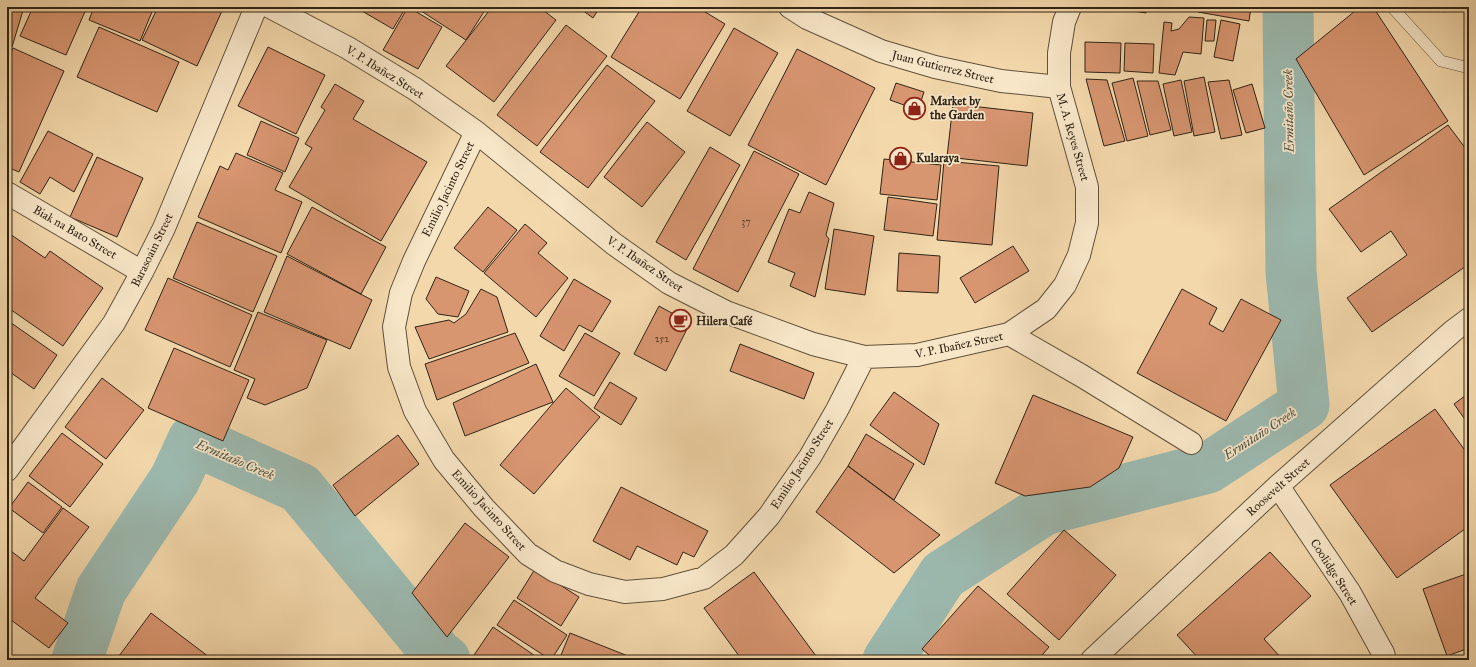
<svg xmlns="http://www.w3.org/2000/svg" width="1476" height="667" viewBox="0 0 1476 667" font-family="'IM FELL Great Primer',serif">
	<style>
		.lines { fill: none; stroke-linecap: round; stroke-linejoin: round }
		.river { stroke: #9cb9af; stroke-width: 51 }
		.building { fill: #d79570; stroke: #302415 }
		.lane-casing { stroke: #61513a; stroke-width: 12 }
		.street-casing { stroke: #61513a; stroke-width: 24 }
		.lane { stroke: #f7e6c8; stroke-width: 11 }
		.street { stroke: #f7e6c8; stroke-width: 22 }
		.labels { text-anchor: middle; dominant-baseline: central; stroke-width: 3.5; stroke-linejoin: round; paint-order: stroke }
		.number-label { font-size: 10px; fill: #5a402c }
		.street-label { font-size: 12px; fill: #302415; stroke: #f7e6c8 }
		.poi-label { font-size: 12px; font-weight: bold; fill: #302415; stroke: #f7e6c8; text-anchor: start }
		.water-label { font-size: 13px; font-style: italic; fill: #505143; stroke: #f7e6c8 }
	</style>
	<rect width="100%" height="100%" fill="#f3d8ab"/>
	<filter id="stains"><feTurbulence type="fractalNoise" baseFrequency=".005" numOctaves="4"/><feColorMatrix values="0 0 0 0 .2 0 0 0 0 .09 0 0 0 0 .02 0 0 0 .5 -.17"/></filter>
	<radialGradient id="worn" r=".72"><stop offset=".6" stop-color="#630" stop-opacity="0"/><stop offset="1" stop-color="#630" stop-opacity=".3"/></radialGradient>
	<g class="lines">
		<path class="river" d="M77 660 101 590 175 479 193 440 300 488 438 655 445 660
			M888 660 943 575 1044 510 1208 468 1304 405 1291 272 1288 7"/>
	</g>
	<path class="building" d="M7 7H24L12 47 7 46Z
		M33 7H87L66 55 20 36Z
		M94 7H154L140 41 89 20Z
		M158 7H213L222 11 197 66 142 40Z
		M355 7H406L393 29Z
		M408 7 442 27 418 69 383 50Z
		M415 7H487L466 40Z
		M492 7H539L556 20 494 102 446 66Z
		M578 7H600L593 18Z
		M642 7H697L725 24 680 99 611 57Z
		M1108 7H1147L1146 13Z
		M1179 7H1196V10Z
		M1199 7H1251L1249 21 1198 12Z
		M1360 7H1373L1448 121 1364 175 1296 59Z
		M1442 7H1454L1444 12Z
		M1189 17 1204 18 1201 54 1183 52 1175 75 1159 73 1164 22 1172 23 1171 31 1179 29Z
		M1207 20H1216L1214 41H1205Z
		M1221 20 1240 24 1233 61 1214 57Z
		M566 25 607 56 537 146 497 115Z
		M99 27 179 62 157 112 77 77Z
		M734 28 778 53 730 136 687 111Z
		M1085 42 1121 43 1120 73 1085 72Z
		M1125 43 1154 44 1153 73 1124 71Z
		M268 47 325 75 296 134 238 106Z
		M13 48 64 71 19 172 7 167V61Z
		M797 49 875 88 826 185 748 145Z
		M607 65 655 101 588 188 540 152Z
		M1204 77 1215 132 1194 136 1184 81Z
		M1133 78 1148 136 1127 141 1112 83Z
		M1086 79 1107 80 1125 141 1104 146Z
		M1181 80 1192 132 1174 136 1163 84Z
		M1229 80 1242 135 1221 139 1208 82Z
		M1137 81H1158L1171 130 1150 135Z
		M896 83 924 92 918 110 890 100Z
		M335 84 364 101 353 119 427 162 381 241 289 187 312 148 305 144 325 110 321 107Z
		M1252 84 1265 128 1246 133 1233 90Z
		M953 104 1033 113 1027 166 947 157Z
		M261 121 299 138 285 172 247 155Z
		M647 122 685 152 642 207 604 177Z
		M1448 125 1469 153V264L1372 332 1347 298 1407 255 1391 231 1361 252 1329 209Z
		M48 131 93 154 74 192 50 177 40 194 20 182Z
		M710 147 740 165 686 260 656 242Z
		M754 151 799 174 738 292 693 269Z
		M236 153 283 173 275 190 302 202 281 253 198 217 220 166 228 170Z
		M97 157 143 178 117 237 70 217Z
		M884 159 941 165 937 200 880 194Z
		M944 161 999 166 992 245 937 240Z
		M809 192 834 203 826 235 829 239 815 297 790 286 795 273 768 262 789 209 800 213Z
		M888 197 937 204 933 236 884 230Z
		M312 207 386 247 361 294 287 254Z
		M488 207 517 230 483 272 454 248Z
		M197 222 277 256 253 312 173 278Z
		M525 224 547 243 538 253 568 278 536 317 484 273Z
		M834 229 874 236 865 295 825 289Z
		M7 232 45 258 50 251 103 288 63 346 7 307Z
		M1013 246 1029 271 975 303 960 278Z
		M899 253 940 256 938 293 897 291Z
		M287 256 372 300 350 349 264 312Z
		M436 277 469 291 458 317 438 314 426 299Z
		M168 278 252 315 230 367 145 330Z
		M574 279 611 301 592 332 579 325 564 351 540 336Z
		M481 289 497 297 508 332 429 359 415 327 449 320 454 323 466 314Z
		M1182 289 1217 308 1209 324 1223 332 1241 299 1281 320 1226 421 1137 373Z
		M659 306 690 323 666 371 634 354Z
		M258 312 327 340 307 388 265 405 247 398 255 379 234 370Z
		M7 320 57 355 34 389 7 370Z
		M515 333 529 363 437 400 425 364Z
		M585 333 620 353 594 396 559 376Z
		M740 344 814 373 804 399 730 371Z
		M174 348 249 380 223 441 148 408Z
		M536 364 553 402 465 436 453 403Z
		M102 378 144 410 106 459 65 427Z
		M610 382 637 398 621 425 594 408Z
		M566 388 600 417 534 494 500 465Z
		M894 392 939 424 924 465 870 425Z
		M1469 393V425L1454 404Z
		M1033 395 1133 437 1119 468 1090 487 1025 496 995 483Z
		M1435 409 1469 456V526L1397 578 1330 485Z
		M62 433 103 464 70 507 29 476Z
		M866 434 914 464 894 500 848 466Z
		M398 435 419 464 355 516 333 485Z
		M848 466 940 535 894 573 816 512Z
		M28 482 62 507 43 533 9 508Z
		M621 487 708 531 694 557 683 552 677 565 637 546 630 560 593 541Z
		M63 508 89 527 35 598 68 623 49 648 7 617V548L24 561Z
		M465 523 509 557 447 637 412 593Z
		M1064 530 1116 575 1059 640 1007 594Z
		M1270 552 1311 596 1264 639 1283 660H1200L1177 635Z
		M535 569 579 597 561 626 517 598Z
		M754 572 819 660H742L704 608Z
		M1469 573V648L1447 656 1423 589Z
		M978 586 1049 647 1038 660H935L922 649Z
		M514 600 567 635 551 660 497 625Z
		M151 613 213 660H116Z
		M493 627 541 660H475L472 658Z
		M570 633 633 658 632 660H559Z"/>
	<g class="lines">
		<defs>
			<path id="lane" d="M1392 7 1441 61 1469 68"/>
			<path id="street" d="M270 7 348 48 415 89 476 132 614 244 669 283 726 312 813 344 864 357 917 355 1009 334 1046 309 1065 285 1079 255 1087 223V187L1059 87V53L1064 22 1070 7
				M790 7 807 18 881 51 935 67 1001 81 1059 87
				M476 132 414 261 401 293 394 327 399 367 415 411 444 460 484 508 528 554 555 571 589 584 625 592 663 589 704 578 734 555 769 516 810 457 837 410 864 357
				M7 193 142 272
				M1009 334 1082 376 1191 443
				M7 470 114 323 142 272 164 228 256 7
				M1278 486 1350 593 1383 653 1385 660
				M1092 660 1278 486 1453 331 1469 319"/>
		</defs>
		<use href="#lane" class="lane-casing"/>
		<use href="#street" class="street-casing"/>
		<use href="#lane" class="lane"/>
		<use href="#street" class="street"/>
	</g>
	<defs>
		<symbol id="shop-ring" viewBox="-11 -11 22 22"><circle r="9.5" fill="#f7e6c8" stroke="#8f2418" stroke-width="1.5"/><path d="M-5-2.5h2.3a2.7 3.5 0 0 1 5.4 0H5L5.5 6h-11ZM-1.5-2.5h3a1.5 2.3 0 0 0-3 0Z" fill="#8f2418"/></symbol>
		<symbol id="cafe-ring" viewBox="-11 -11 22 22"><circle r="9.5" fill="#f7e6c8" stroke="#8f2418" stroke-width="1.5"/><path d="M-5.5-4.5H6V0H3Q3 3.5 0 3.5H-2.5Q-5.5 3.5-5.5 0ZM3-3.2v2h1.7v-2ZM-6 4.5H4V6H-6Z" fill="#8f2418"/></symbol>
	</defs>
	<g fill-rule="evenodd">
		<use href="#shop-ring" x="902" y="96" width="25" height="25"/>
		<use href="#shop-ring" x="888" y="146" width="25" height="25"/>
		<use href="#cafe-ring" x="668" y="308" width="25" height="25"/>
	</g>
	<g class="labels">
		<g class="number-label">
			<text x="746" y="222">37</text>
			<text x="662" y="339">252</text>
		</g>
		<g class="street-label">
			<text transform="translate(943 67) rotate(14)">Juan Gutierrez Street</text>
			<text transform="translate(385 72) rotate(32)">V. P. Ibañez Street</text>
			<text transform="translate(1073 137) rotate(74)">M. A. Reyes Street</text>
			<text transform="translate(448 189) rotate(-64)">Emilio Jacinto Street</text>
			<text transform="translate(75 232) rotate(30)">Biak na Bato Street</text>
			<text transform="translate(152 250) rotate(-64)">Barasoain Street</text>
			<text transform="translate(645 264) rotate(34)">V. P. Ibañez Street</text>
			<text transform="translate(959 345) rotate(-12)">V. P. Ibañez Street</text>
			<text transform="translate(802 464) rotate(-57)">Emilio Jacinto Street</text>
			<text transform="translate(1278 487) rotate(-42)">Roosevelt Street</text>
			<text transform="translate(489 510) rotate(48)">Emilio Jacinto Street</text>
			<text transform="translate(1334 572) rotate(57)">Coolidge Street</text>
		</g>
		<g class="poi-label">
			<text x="930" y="101">Market by<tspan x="930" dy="14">the Garden</tspan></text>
			<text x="916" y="158">Kularaya</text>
			<text x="696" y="321">Hilera Café</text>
		</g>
		<g class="water-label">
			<text transform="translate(1289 111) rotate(-91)">Ermitaño Creek</text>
			<text transform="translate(1260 434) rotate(-33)">Ermitaño Creek</text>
			<text transform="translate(235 460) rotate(23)">Ermitaño Creek</text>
		</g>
	</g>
	<rect width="1476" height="667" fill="none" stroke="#f3d8ab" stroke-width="24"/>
	<rect x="8" y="8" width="1460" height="651" fill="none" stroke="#302415" stroke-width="2"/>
	<rect x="12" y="12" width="1452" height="643" fill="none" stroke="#302415"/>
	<rect width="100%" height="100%" filter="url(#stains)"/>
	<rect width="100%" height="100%" fill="url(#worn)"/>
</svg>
